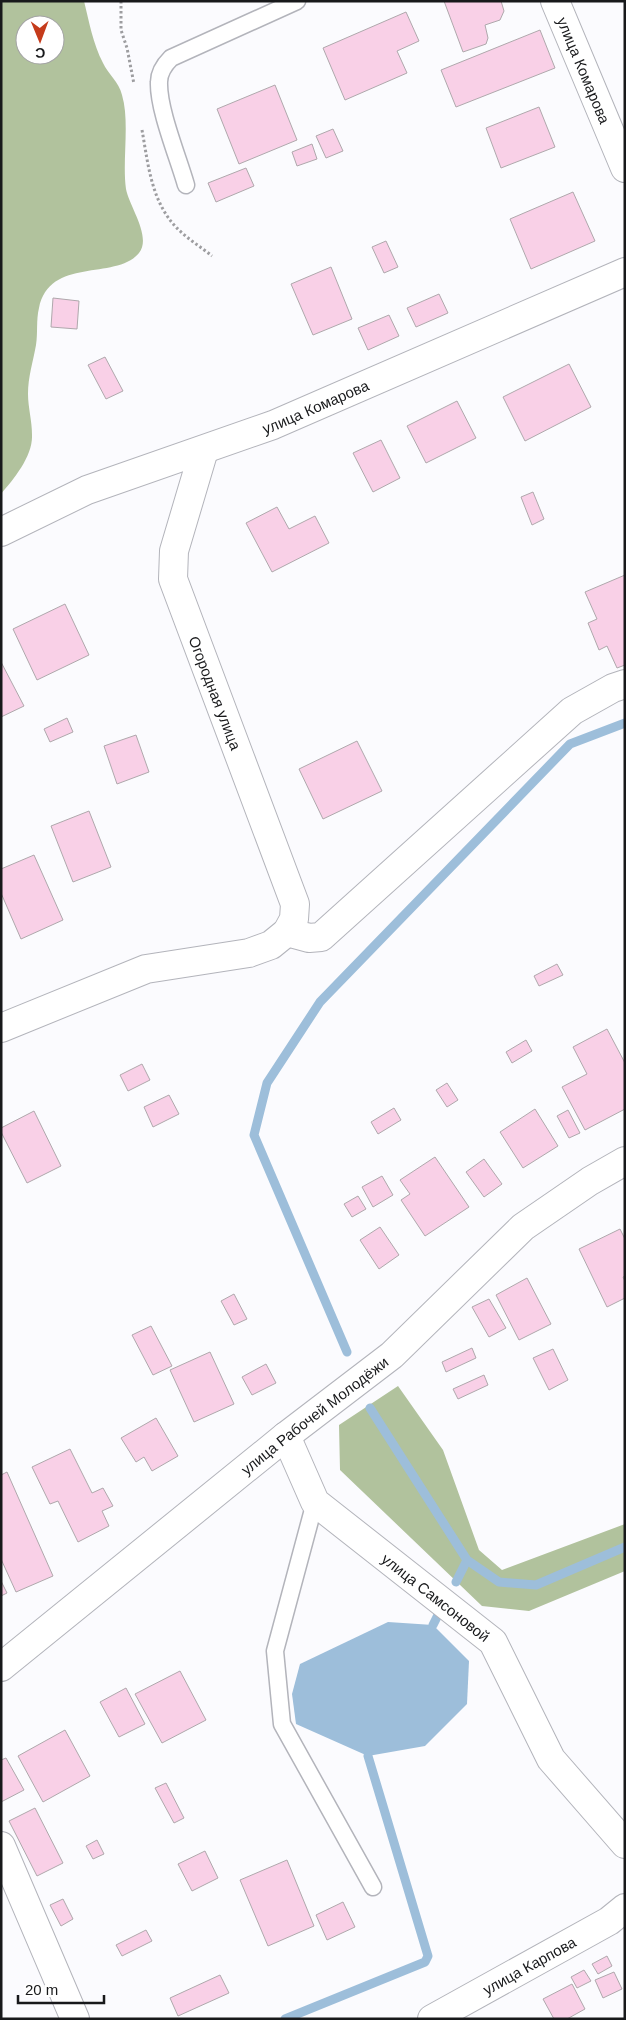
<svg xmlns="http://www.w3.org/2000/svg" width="626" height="2020" viewBox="0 0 626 2020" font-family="Helvetica,sans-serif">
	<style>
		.forest { fill: #b1c29d; fill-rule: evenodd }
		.water { fill: #9dbeda }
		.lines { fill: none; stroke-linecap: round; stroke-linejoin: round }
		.stream { stroke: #9dbeda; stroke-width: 9 }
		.building { fill: #f9d0e7; stroke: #afa8ac }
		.service-casing { stroke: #b3b4bb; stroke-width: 19 }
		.minor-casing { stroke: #b3b4bb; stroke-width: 30 }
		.path { stroke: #9d9da0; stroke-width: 3; stroke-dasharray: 2.5 2.5; stroke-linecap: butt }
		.service { stroke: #fff; stroke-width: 16 }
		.minor { stroke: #fff; stroke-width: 28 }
		.labels { text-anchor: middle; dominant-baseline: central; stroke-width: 5; stroke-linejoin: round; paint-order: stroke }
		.street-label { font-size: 15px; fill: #18191b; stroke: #fff }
	</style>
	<rect width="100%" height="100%" fill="#fbfbfe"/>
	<path class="forest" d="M1 1H84C89 21 93 44 103 63 108 74 119 82 122 95 130 122 122 161 126 189 129 206 152 237 139 253 116 281 50 256 39 308 36 320 38 333 36 345 33 362 28 377 28 394 28 407 32 421 32 435 33 456 14 479 1 494ZM25 25H55V55H25Z
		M398 1386 443 1450 479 1550 502 1570 625 1524V1571L529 1611 482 1606 340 1470 339 1425Z"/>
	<path class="water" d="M388 1622 433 1625 469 1661 467 1704 425 1746 368 1756 296 1724 292 1694 300 1664Z"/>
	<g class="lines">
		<path class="stream" d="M347 1352 254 1135 267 1083 320 1002 570 744 625 723
			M370 1408 467 1560 499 1582 536 1585 625 1547
			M456 1582 467 1560
			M433 1625 439 1613
			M285 2019 425 1962 428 1956 368 1756"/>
	</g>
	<path class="building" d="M444 1H501L504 11 500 20 485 25 488 38 486 44 463 52Z
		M406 12 419 41 397 51 407 73 345 100 323 48Z
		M540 30 555 68 456 107 441 70Z
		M275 85 297 140 239 164 217 109Z
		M539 107 555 147 501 168 486 128Z
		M333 129 343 151 326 158 316 136Z
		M312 144 317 159 297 166 292 152Z
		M246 168 254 186 216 202 208 183Z
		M573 192 595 241 531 269 510 219Z
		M386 241 398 267 384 273 372 247Z
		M331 267 352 319 313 335 291 284Z
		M439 294 448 313 416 327 407 308Z
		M53 298 79 301 77 329 51 327Z
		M389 315 399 336 368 350 358 328Z
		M105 357 123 391 106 399 88 365Z
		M569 364 591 407 525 441 503 397Z
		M457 401 476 438 426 463 407 426Z
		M381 440 400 478 373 492 353 453Z
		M533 492 544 519 532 525 521 497Z
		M277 507 289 529 315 516 329 543 272 572 246 523Z
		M625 575V665L617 668 607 646 599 650 588 623 597 619 585 592Z
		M65 604 89 655 37 680 13 629Z
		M1 662 24 706 1 717Z
		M67 718 73 732 50 742 44 729Z
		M136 735 149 772 117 784 104 746Z
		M357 741 382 791 323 819 299 769Z
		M89 811 111 867 73 882 51 826Z
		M34 855 63 920 21 939 1 893V869Z
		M557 964 563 975 539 986 534 976Z
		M607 1029 625 1063V1109L585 1130 562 1087 587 1074 573 1047Z
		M526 1040 532 1051 512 1063 506 1052Z
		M142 1064 150 1080 128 1091 120 1075Z
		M447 1083 458 1100 447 1107 436 1090Z
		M169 1095 179 1114 153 1127 144 1107Z
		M394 1108 401 1120 378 1134 371 1122Z
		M535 1109 558 1146 523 1168 500 1132Z
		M568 1110 580 1133 569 1138 557 1116Z
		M34 1111 61 1166 27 1183 1 1132V1128Z
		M435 1157 469 1207 425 1236 401 1200 410 1194 400 1180Z
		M484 1159 502 1184 484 1197 466 1172Z
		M382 1176 393 1195 373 1207 362 1187Z
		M358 1196 366 1209 352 1217 344 1204Z
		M380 1227 399 1255 379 1269 360 1240Z
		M620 1229 625 1239V1276L623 1277 625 1281V1298L607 1307 579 1249Z
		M527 1278 551 1324 519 1340 496 1295Z
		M234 1294 247 1319 234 1325 221 1301Z
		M489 1299 506 1328 489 1337 472 1307Z
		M151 1326 172 1366 153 1375 132 1335Z
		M472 1348 476 1358 446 1372 442 1362Z
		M553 1349 568 1380 549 1390 533 1358Z
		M210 1352 234 1404 194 1422 170 1370Z
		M266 1364 276 1383 252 1395 242 1377Z
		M484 1375 488 1385 458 1399 453 1389Z
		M156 1418 178 1456 152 1471 144 1457 136 1462 121 1438Z
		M70 1449 92 1493 103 1488 113 1506 102 1511 109 1526 78 1542 58 1501 50 1504 32 1467Z
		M7 1472 53 1576 16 1592 1 1559V1475Z
		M1 1581 7 1593 1 1596Z
		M180 1671 206 1720 162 1743 135 1694Z
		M126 1688 145 1724 119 1737 100 1702Z
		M65 1730 90 1776 43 1802 18 1756Z
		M6 1758 24 1790 1 1802V1760Z
		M166 1783 184 1818 174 1823 155 1788Z
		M35 1808 63 1863 37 1876 9 1821Z
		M97 1840 104 1854 93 1859 86 1846Z
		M205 1851 218 1878 192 1891 178 1864Z
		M287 1860 314 1926 268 1946 240 1880Z
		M63 1899 73 1919 61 1926 50 1905Z
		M343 1902 355 1927 327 1940 316 1915Z
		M146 1930 152 1941 122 1956 116 1945Z
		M607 1956 612 1966 598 1974 592 1964Z
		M584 1970 591 1981 577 1988 571 1977Z
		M614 1972 622 1989 603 1998 595 1980Z
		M220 1975 229 1993 178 2016 170 1998Z
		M572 1984 585 2009 567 2019H554L543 1999Z"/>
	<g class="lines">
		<defs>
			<path id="service" d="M186 185C178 157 158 109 159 82 159 72 164 65 171 58L297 1
				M315 1502 275 1651 282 1724 373 1887"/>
			<g id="minor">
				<path id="s1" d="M555 1 625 168"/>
				<path id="s2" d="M1 532 87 490 273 425 625 272"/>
				<path d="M287 932 309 938 321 937 572 711 613 688 625 684"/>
				<path d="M1 1028 146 969 249 953 271 945 287 932 294 919 295 904 173 579 174 551 204 450"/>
				<path id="s3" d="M286 1436 315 1502 493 1642 551 1759 625 1844"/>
				<path id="s4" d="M1 1667 286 1436 392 1355 523 1227 590 1181 625 1161"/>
				<path d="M1 1846 75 2019"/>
				<path id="s5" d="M432 2019 609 1921 625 1908"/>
			</g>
		</defs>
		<use href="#service" class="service-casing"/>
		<use href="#minor" class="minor-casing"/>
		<path class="path" d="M121 1V30L127 48 134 84
			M142 130C148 163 151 201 176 227 186 238 201 247 212 256"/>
		<use href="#service" class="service"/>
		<use href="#minor" class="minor"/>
	</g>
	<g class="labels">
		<g class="street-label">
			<text stroke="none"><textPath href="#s1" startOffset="75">улица Комарова</textPath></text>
			<text stroke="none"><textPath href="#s2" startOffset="339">улица Комарова</textPath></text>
			<text transform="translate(215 693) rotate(69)">Огородная улица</text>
			<text stroke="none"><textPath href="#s4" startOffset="402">улица Рабочей Молодёжи</textPath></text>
			<text stroke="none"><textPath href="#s3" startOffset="226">улица Самсоновой</textPath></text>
			<text stroke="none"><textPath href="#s5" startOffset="111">улица Карпова</textPath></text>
		</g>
	</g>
	<rect width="626" height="2020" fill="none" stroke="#18191b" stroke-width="5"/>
	<g transform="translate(40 40) rotate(179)"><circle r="24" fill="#ffffff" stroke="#a3a3a4"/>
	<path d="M0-4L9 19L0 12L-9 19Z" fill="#c53b1b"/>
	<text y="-8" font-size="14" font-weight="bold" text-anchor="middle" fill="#18191b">С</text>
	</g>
	<path d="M18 1995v8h86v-8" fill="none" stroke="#18191b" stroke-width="2.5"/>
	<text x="25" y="1995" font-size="15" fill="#18191b" stroke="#ffffff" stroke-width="4" paint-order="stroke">20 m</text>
</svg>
